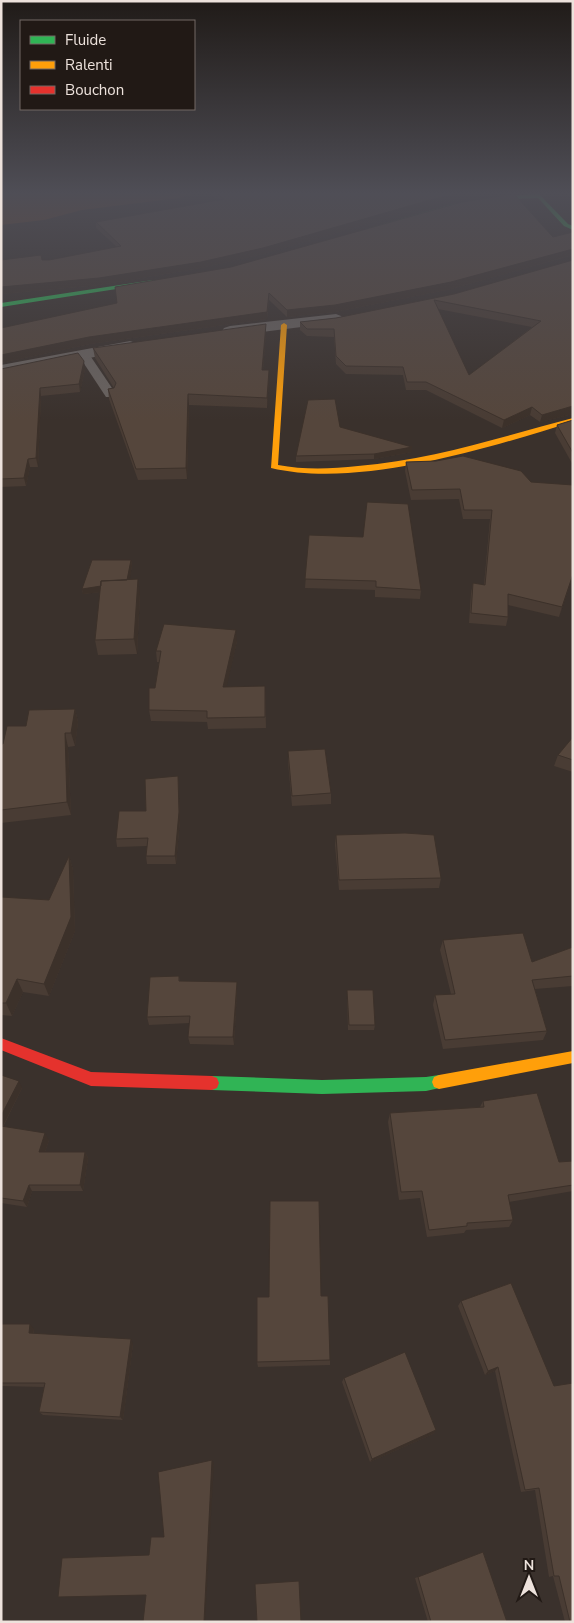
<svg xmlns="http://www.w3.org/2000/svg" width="574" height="1623" viewBox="0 0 574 1623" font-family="'Nunito Sans',sans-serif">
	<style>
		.green { fill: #694128 }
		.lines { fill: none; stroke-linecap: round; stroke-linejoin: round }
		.lane { fill: #6a635f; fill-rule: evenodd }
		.street { fill: #6a635f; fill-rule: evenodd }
		.fast { fill: #30b455; fill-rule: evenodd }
		.slow { fill: #ff9f0a; fill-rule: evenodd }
		.jam { fill: #e5322d; fill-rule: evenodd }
		.wall { fill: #493c34; fill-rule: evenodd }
		.shaded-wall { fill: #3c312a }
		.building { fill: #55463c; stroke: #3c312a; fill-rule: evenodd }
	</style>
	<rect width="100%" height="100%" fill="#3a312c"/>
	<path class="green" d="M1 193H196L179 198 82 210 44 220 1 225Z"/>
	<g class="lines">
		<path class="lane" d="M83 350 87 351 116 394 114 397H106L104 394 77 353Z"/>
		<path class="street" d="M336 314 341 316 344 319 341 322 230 336 224 334 222 331 224 328 230 326Z
			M130 341 136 343 138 346 136 349 1 375V365Z"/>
		<path class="fast" d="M539 194 568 224 573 226V230L564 226 538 198C479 199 425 215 369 231L366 229 453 204 495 197Z
			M153 280 155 281V283L1 307V303Z
			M439 1075 444 1077 446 1082 444 1087 426 1091 322 1094 212 1090 207 1088 205 1083 207 1078 212 1076 322 1080 426 1077Z"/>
		<path class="slow" d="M284 323 287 325 278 465C304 470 331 469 358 466 432 460 501 437 573 418V422C487 448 359 489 271 468L281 325Z
			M573 1051V1063L439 1089 434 1087 432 1082 434 1077 439 1075Z"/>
		<path class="jam" d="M1 1038 91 1072 212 1076 217 1078 219 1083 217 1088 212 1090 91 1086 1 1050Z"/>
	</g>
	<path class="wall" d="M210 193H487L429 206 263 254 201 268 100 285 1 294 41 255 42 260H49L117 247 96 228V222L218 200Z
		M573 232V255L451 289 335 312 287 317 269 300 267 319 90 344 1 363V328L553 237Z
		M573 260V414L540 422 530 415 502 428 426 390H406L403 375 346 374 336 364 334 337 307 336 300 330V322L336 318 454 294ZM438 309 532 327 469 375Z
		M266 333 263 370H269V380L267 408 189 405 187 479 138 480 109 399 108 389 114 388 95 358 93 348Z
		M1 369H85L80 392 41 396 38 467H30L26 486 1 487Z
		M573 420V465L555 433 557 425Z
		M340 427 412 452 374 459 296 462V456Z
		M436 461 573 576 559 617 508 605V617L506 626 469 623 471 593 473 583 484 585 490 519H463L459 499 411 500 405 471 406 462Z
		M309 535 421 590 420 599 375 597V590L305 588Z
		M131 560 132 566 129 580 140 594 137 654 98 655 95 640 100 592 83 594 82 589Z
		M237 641 226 687 265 686 266 728 208 729 207 722 151 721 149 710 155 688 159 662H157L156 651Z
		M75 709 78 722 75 746 68 747 71 815 1 823V744H3L26 726Z
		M573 737V772L554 766 558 755Z
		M288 751 331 793V804L292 806 288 762Z
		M178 776 180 820 176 864H147L146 856 147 846 117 847 116 839 146 811Z
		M336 835 441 878 439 888 339 890 335 845Z
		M69 856 73 870 75 931 49 996 23 992 12 1016 1 1015V897L49 900Z
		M443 940 532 962 573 947V986L535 989 547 1031 543 1040 443 1049 433 1005 435 995 451 994 440 950Z
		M179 976 180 981 237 982V990L234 1045 190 1044 188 1037 190 1023 149 1025 147 1017Z
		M347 990 375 1025 374 1030H348Z
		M1 1075 22 1088 3 1127 49 1140 45 1152H85L88 1158 83 1191H32L27 1207 1 1203Z
		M483 1101 559 1162 573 1161V1191L509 1202 513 1220 509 1227 466 1230 464 1233 427 1237 420 1198 399 1200 388 1122 390 1113 480 1107Z
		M511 1283 573 1622H565L553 1576 549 1577 535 1490 521 1492 495 1371 485 1375 458 1306 461 1301Z
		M1 1324 34 1329V1334L133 1344 123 1420 43 1415 39 1412 44 1387 1 1386Z
		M330 1360V1365L258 1367 257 1362Z
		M344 1378 436 1430 433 1434 370 1462 342 1382Z
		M483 1552 507 1622H428L415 1578Z"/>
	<path class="shaded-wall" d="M461 193H487L429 206 263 254 201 268 100 285 1 294V287Z
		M573 249 572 255 451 289 335 312 287 317V310Z
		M269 293 267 319 90 344 1 363V355Z
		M266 324V333L262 380V370Z
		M84 361 85 369 80 392 79 384Z
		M269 370V380L267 408V398Z
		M40 388 41 396 38 467 36 458Z
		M188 394 189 405 187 479 186 468Z
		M573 406V414L540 422 542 415Z
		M532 407 530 415 502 428 504 420Z
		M412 447V452L374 459V454Z
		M28 459 30 467 26 486 24 478Z
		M131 560 132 566 128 589 83 594 82 589Z
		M573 574V576L559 617 562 607Z
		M138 579 140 594 137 654 134 639Z
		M236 630 237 641 224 698 223 687Z
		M75 709 78 722 75 746 71 733Z
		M65 733 68 747 71 815 67 802Z
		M178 776 180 820 176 864 175 856Z
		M69 856 73 870 75 931 49 996 44 984Z
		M17 979 23 992 12 1016 6 1003Z
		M237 982V990L234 1045 233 1037Z
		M19 1081 22 1088 1 1130V1116Z
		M45 1133 49 1140 43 1158 39 1152Z
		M85 1152 88 1158 83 1191 80 1185Z
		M29 1185 32 1191 27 1207 23 1201Z
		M30 1324 34 1329 33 1338 29 1333Z
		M131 1339 133 1344 123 1420 120 1417Z
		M498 1367 495 1371 485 1375 488 1371Z
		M436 1430 433 1434 370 1462 372 1459Z
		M212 1460 214 1463 205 1622H204Z"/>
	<path class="building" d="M217 193H461L430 200 263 248 201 262 99 278 1 287V260L41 255 42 260H49L121 246 96 222 224 199Z
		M514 194 553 237 573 232V249L451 282 335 305 287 310 269 293 267 312 89 337 1 355V328L117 303 115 287 231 267 462 202Z
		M573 260V406L542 415 532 407 504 420 426 382H407L403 367 346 366 336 356 334 329H307L300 322 336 318 454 294ZM434 300 541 321 469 375Z
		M266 324 262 370H269L267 398 188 394 186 468 136 469 108 389 114 388 116 383 93 348Z
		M78 353 84 361 79 384 40 388 36 458 28 459 24 478 1 479V369Z
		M335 399 340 427 412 447 374 454 296 456 308 400Z
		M573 420V453L557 425Z
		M463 456 521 471 531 482 573 485V574L562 607 508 594V617L471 613 473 583 485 585 492 510H464L460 489 412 490 406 462 436 461Z
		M367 502 408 504 421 590 376 587V581L305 579 309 535 363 537Z
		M92 560H131L127 580 101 581V586L82 589Z
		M138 579 134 639 95 640 101 581Z
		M164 624 236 630 223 687 265 686V717L207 718V711L149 710V688H155L161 651H156Z
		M75 709 71 733H65L67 802 1 810V744H3L7 726H26L29 710Z
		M573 737V760L558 755Z
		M325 749 331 793 292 796 288 751Z
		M178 776 179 812 175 856H146L148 838 116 839 119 811H146L145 779Z
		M405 833 434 835 441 878 339 880 336 835Z
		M69 856 71 917 44 984 17 979 6 1003H1V897L49 900Z
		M523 933 532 962 573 947V976L532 980 547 1031 445 1040 435 995 455 994 443 940Z
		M179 976V981L237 982 233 1037H188L190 1016 147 1017 150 977Z
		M347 990H373L375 1025H349Z
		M1 1075 19 1081 1 1116Z
		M537 1093 559 1162 573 1161V1185L508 1195 513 1220 467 1223V1226L429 1230 422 1191 401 1192 390 1113 484 1107 483 1101Z
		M1 1126 45 1133 39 1152H85L80 1185H29L23 1201 1 1198Z
		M270 1201H319L321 1296H328L330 1360 257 1362V1297H269Z
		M511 1283 554 1386 573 1383V1622H570L559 1576H554L539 1488 525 1490 498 1367 488 1371 461 1301Z
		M1 1324H30L29 1333 131 1339 120 1417 39 1412 45 1383H1Z
		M405 1352 436 1430 372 1459 344 1378Z
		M212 1460 204 1622H143L146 1595 58 1597 62 1558 149 1555 151 1537H164L158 1472Z
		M483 1552 507 1622H431L418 1577Z
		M299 1581 301 1622H257L255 1584Z"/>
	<linearGradient id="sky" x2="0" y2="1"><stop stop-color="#201b18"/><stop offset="0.46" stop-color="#4f4e56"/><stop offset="1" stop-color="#4f4e56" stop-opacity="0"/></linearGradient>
	<rect width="574" height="420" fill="url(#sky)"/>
	<rect width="574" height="1623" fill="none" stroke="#ede2dc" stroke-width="5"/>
	<rect x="20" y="20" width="175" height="90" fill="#211915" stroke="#736965"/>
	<rect x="30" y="36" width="25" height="8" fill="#30b455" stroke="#736965"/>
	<text x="65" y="45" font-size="15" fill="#ede2dc">Fluide</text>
	<rect x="30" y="61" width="25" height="8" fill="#ff9f0a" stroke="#736965"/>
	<text x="65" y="70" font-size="15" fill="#ede2dc">Ralenti</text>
	<rect x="30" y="86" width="25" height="8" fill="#e5322d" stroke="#736965"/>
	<text x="65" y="95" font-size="15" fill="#ede2dc">Bouchon</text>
	<g transform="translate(529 1578)" stroke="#211915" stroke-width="4" paint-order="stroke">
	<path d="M0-4L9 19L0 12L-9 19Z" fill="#ede2dc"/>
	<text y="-8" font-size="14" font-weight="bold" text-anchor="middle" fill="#ede2dc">N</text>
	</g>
</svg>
